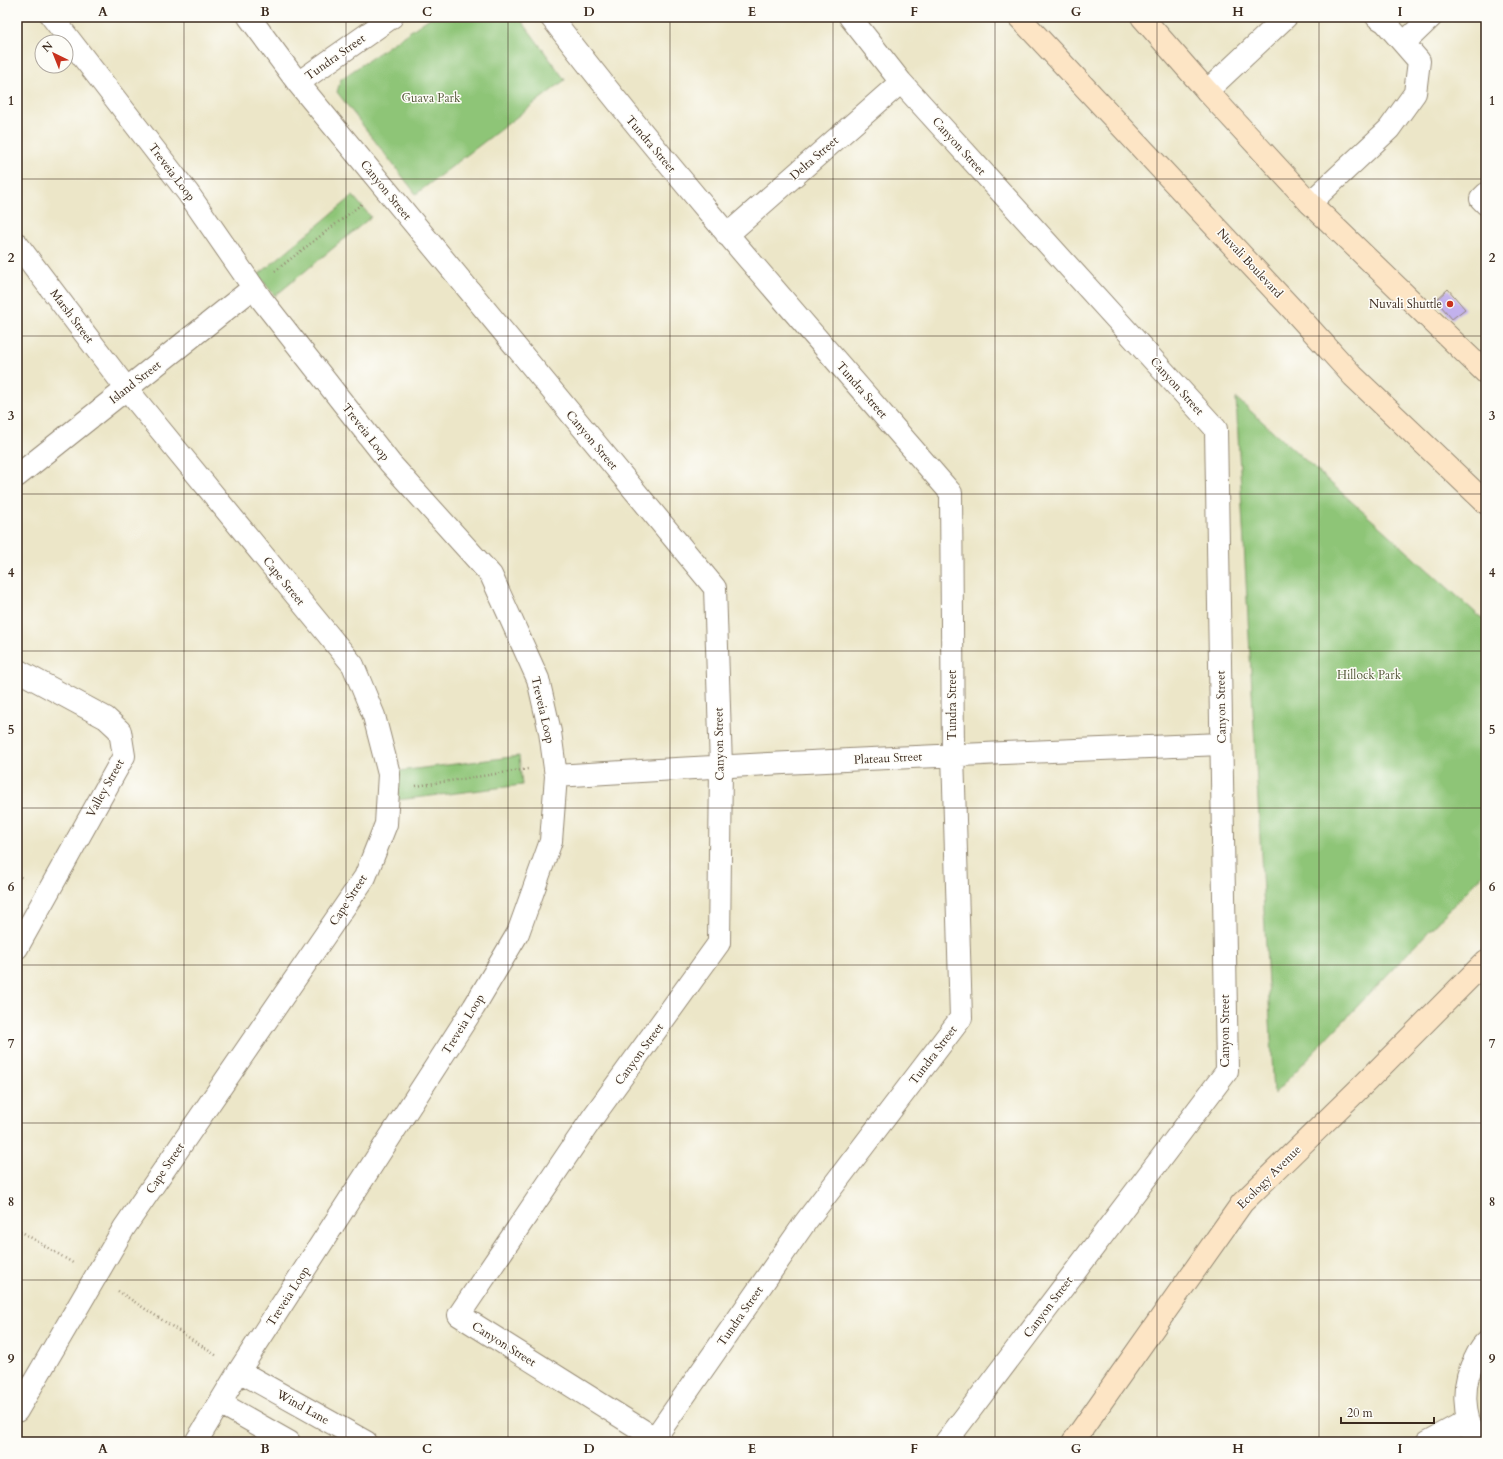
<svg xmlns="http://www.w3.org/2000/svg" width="1503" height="1459" viewBox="0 0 1503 1459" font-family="Cardo,serif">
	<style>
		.green { fill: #8ec577; stroke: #64784a }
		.building { fill: #c2b1ed }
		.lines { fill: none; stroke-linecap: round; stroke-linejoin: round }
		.street-casing { stroke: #948873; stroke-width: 24 }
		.secondary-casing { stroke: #948873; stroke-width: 24 }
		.path { stroke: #948873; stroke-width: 2.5; stroke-dasharray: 1 3; stroke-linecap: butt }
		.street { stroke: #fff; stroke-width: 22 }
		.secondary { stroke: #fde5c5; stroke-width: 22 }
		.grid { fill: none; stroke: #3b2a1e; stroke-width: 1; stroke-opacity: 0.55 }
		.poi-dot { fill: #c8321e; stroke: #fdfcf7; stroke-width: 1.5 }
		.labels { text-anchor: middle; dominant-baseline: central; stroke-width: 3; stroke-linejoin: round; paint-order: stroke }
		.street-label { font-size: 12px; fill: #3b2a1e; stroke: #fdfcf7 }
		.park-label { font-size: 12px; fill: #545839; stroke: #fdfcf7 }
		.poi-label { font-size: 12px; fill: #3b2a1e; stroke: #fdfcf7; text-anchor: end }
		.neatline { fill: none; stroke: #3b2a1e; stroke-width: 1.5 }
		.grid-label { font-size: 13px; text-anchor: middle; font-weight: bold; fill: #3b2a1e }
	</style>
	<rect width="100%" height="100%" fill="#fdfcf7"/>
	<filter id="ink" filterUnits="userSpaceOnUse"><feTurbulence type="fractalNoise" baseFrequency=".025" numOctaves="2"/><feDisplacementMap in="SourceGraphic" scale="8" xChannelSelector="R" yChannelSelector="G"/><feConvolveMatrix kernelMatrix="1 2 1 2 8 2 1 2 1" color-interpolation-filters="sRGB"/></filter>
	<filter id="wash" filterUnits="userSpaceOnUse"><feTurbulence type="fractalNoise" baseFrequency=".012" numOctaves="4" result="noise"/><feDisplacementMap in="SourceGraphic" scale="16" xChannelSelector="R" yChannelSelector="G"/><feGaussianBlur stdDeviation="0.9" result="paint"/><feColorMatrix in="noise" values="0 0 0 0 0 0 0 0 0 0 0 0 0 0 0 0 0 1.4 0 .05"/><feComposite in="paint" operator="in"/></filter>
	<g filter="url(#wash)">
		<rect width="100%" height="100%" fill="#ece6c8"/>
		<path class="green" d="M431 17H519L565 80 416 194 337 92 341 79Z
			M353 196 371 217 275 296 258 275Z
			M1236 398 1486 622V871L1274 1094Z
			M519 756 522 785 398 800 399 771Z"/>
		<g id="blocks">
			<path class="building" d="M1448 289 1465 309 1452 319 1436 300Z"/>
		</g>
	</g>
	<g filter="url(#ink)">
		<use href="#blocks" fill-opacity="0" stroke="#948873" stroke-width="1"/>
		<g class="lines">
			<defs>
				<path id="street" d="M52 17 188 193 262 300 390 463 491 575 538 679 550 732 556 776 551 841 518 933 474 1007 239 1371 196 1442
					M249 17 298 83 715 588 721 766 719 943 593 1117 459 1315 661 1442
					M551 17C677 181 815 336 951 493L953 754 961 1018 804 1224 655 1438
					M850 17 901 82 1216 429 1227 1071 946 1442
					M1404 43 1431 17
					M298 83 392 17
					M1207 91 1286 17
					M1486 194 1481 199 1486 204
					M1310 203 1389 129 1415 93 1419 61 1385 22 1377 17
					M727 235 901 82
					M17 244 126 388 353 665 374 716 389 774 386 824 365 877 124 1228 17 1411
					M17 476 253 288
					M17 670 106 718 120 731 124 756 17 948
					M556 776C777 762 999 753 1221 744
					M239 1371 366 1442
					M220 1403 289 1442
					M1428 1442 1468 1420
					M1478 1442C1462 1416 1461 1383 1476 1357 1479 1351 1481 1346 1486 1342"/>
				<path id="secondary" d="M1019 17 1294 311 1353 376 1486 503
					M1142 17 1207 91 1310 203 1486 373
					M1073 1442 1242 1203 1365 1083 1486 961"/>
			</defs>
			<use href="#street" class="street-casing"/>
			<use href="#secondary" class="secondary-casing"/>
			<path class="path" d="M275 271 363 203
				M416 786 528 769
				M17 875 24 879
				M17 1229 73 1263
				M118 1291 217 1356"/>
			<use href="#street" class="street"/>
			<use href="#secondary" class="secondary"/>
		</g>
	</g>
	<path class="grid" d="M184 17V1442M346 17V1442M508 17V1442M670 17V1442M833 17V1442M995 17V1442M1157 17V1442M1319 17V1442M17 179H1486M17 336H1486M17 494H1486M17 651H1486M17 808H1486M17 965H1486M17 1123H1486M17 1280H1486"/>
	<circle class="poi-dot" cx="1450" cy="304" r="4"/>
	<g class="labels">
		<g class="street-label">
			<text transform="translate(335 57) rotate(-35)">Tundra Street</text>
			<text transform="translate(651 144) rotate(50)">Tundra Street</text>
			<text transform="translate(959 146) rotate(48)">Canyon Street</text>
			<text transform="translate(814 158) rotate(-41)">Delta Street</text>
			<text transform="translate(172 172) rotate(53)">Treveia Loop</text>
			<text transform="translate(386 190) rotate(51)">Canyon Street</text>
			<text transform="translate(1250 263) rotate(47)">Nuvali Boulevard</text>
			<text transform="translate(72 316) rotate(53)">Marsh Street</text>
			<text transform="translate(135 382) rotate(-38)">Island Street</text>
			<text transform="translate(1177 386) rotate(48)">Canyon Street</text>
			<text transform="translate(862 390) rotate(49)">Tundra Street</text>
			<text transform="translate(366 432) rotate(52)">Treveia Loop</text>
			<text transform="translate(592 440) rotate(50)">Canyon Street</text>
			<text transform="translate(284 581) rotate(51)">Cape Street</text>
			<text transform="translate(952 705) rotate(-90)">Tundra Street</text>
			<text transform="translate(1221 707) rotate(-91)">Canyon Street</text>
			<text transform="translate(543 710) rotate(77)">Treveia Loop</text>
			<text transform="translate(719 744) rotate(-91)">Canyon Street</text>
			<text transform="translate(888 758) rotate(-3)">Plateau Street</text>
			<text transform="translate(105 788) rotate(-61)">Valley Street</text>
			<text transform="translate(348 900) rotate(-57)">Cape Street</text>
			<text transform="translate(463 1024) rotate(-58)">Treveia Loop</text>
			<text transform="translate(1225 1031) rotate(-90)">Canyon Street</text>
			<text transform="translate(639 1054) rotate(-54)">Canyon Street</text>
			<text transform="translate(933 1055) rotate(-53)">Tundra Street</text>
			<text transform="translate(165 1168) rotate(-56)">Cape Street</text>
			<text transform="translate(1269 1177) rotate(-45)">Ecology Avenue</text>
			<text transform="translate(288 1296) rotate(-57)">Treveia Loop</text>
			<text transform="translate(1048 1307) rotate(-53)">Canyon Street</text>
			<text transform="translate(740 1316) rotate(-55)">Tundra Street</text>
			<text transform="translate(504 1344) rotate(32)">Canyon Street</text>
			<text transform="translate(303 1407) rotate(29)">Wind Lane</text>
		</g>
		<g class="park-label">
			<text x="431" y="98">Guava Park</text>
			<text x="1369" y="675">Hillock Park</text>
		</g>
		<g class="poi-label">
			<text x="1442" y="304">Nuvali Shuttle</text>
		</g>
	</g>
	<rect width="1503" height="1459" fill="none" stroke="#fdfcf7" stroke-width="44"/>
	<g transform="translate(54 54) rotate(317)"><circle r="19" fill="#fdfcf7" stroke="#afa8a0"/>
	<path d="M0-3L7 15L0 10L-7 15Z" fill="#c8321e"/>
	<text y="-6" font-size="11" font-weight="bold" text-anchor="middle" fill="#3b2a1e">N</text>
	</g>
	<path d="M1341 1417v6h93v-6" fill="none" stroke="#3b2a1e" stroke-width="2"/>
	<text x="1347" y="1417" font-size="12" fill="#3b2a1e" stroke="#fdfcf7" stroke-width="3" paint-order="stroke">20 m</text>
	<rect x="22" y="22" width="1459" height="1415" class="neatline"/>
	<g class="grid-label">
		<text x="103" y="16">A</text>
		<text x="265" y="16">B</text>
		<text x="427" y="16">C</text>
		<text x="589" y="16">D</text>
		<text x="752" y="16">E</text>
		<text x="914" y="16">F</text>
		<text x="1076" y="16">G</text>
		<text x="1238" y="16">H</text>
		<text x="1400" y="16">I</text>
		<text x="11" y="105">1</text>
		<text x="1492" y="105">1</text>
		<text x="11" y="262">2</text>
		<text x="1492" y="262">2</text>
		<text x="11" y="420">3</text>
		<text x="1492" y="420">3</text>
		<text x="11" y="577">4</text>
		<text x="1492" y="577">4</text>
		<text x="11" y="734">5</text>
		<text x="1492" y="734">5</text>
		<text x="11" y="891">6</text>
		<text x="1492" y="891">6</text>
		<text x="11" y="1048">7</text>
		<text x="1492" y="1048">7</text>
		<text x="11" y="1206">8</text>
		<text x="1492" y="1206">8</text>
		<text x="11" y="1363">9</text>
		<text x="1492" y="1363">9</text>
		<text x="103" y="1453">A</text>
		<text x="265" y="1453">B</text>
		<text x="427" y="1453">C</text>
		<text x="589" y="1453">D</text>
		<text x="752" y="1453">E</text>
		<text x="914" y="1453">F</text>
		<text x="1076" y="1453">G</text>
		<text x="1238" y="1453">H</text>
		<text x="1400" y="1453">I</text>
	</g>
</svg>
